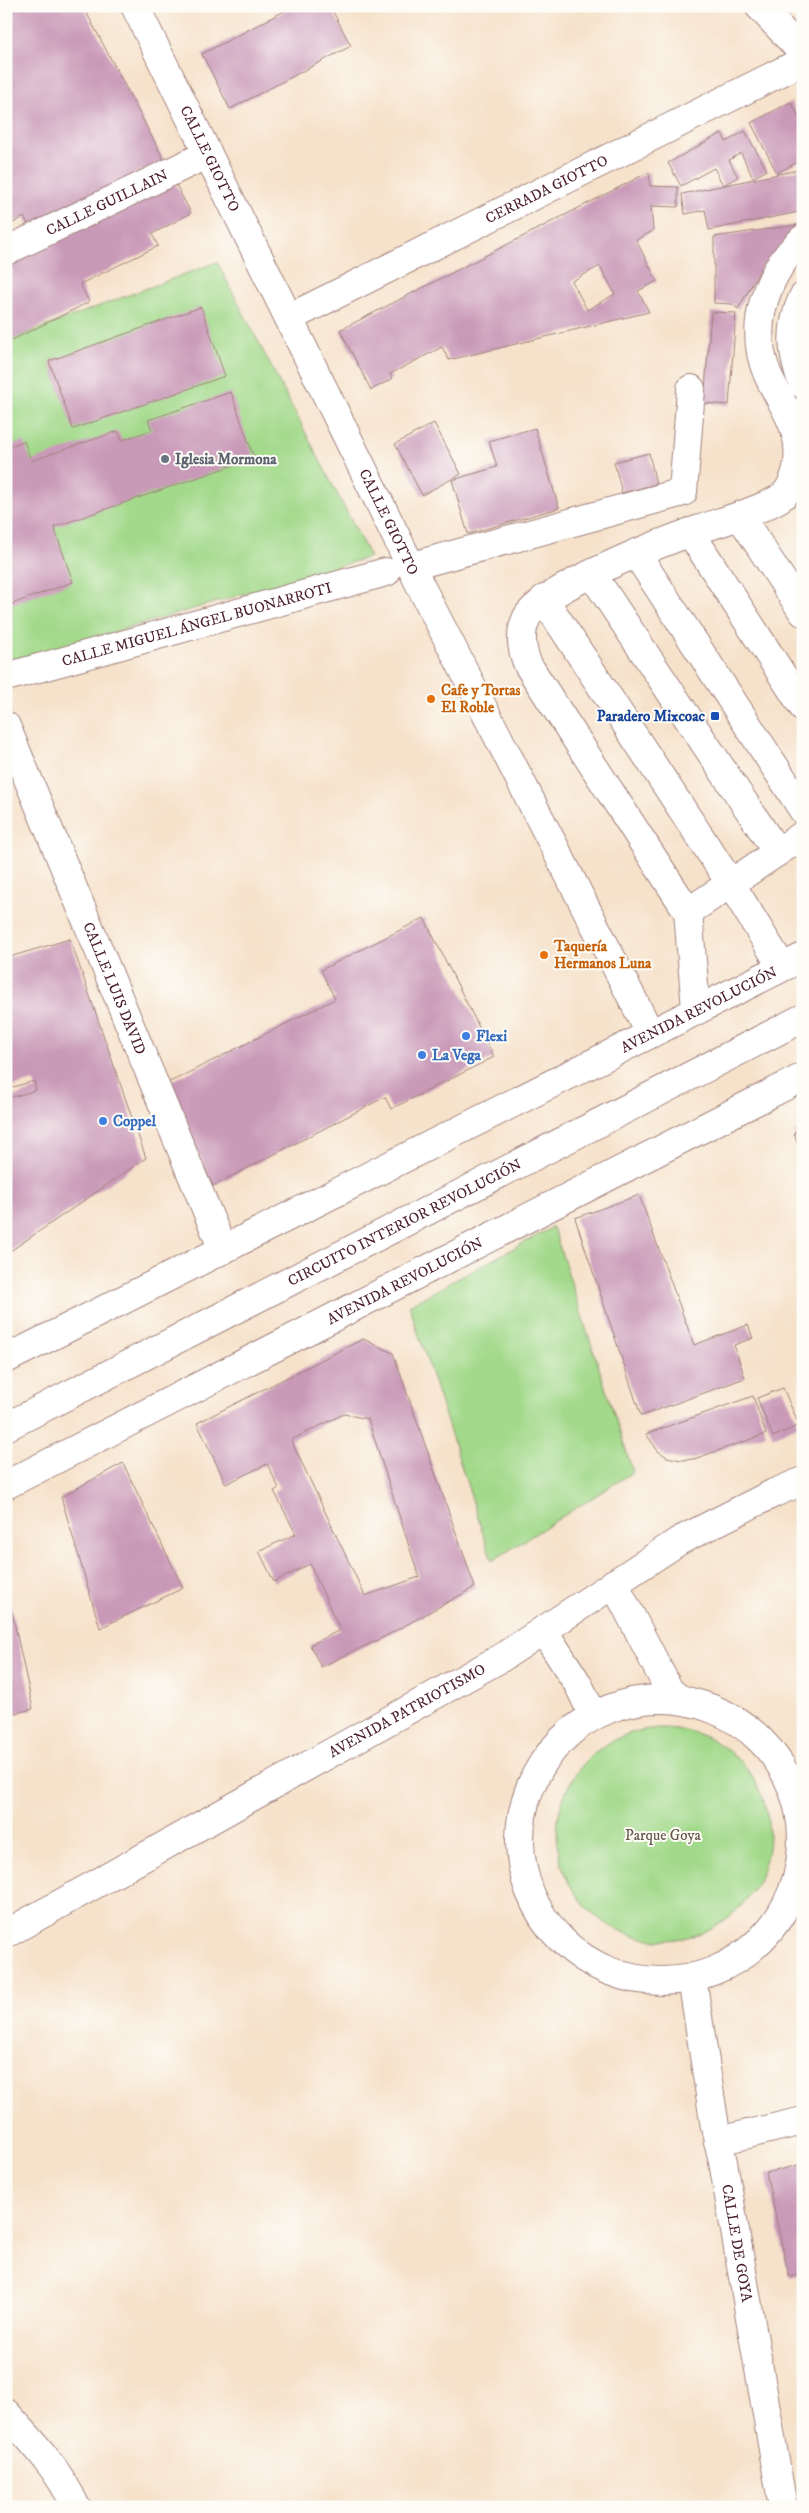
<svg xmlns="http://www.w3.org/2000/svg" width="809" height="2513" viewBox="0 0 809 2513" font-family="'IM FELL DW Pica',serif">
	<style>
		.green { fill: #a2d98a; stroke: #767c5a }
		.building { fill: #c999b8; fill-rule: evenodd }
		.lines { fill: none; stroke-linecap: round; stroke-linejoin: round }
		.minor-casing { stroke: #a0807b; stroke-width: 30 }
		.major-casing { stroke: #a0807b; stroke-width: 30 }
		.minor { stroke: #fff; stroke-width: 28 }
		.major { stroke: #fff; stroke-width: 28 }
		.highway-bridge-casing { stroke: #a0807b; stroke-width: 30; stroke-linecap: butt }
		.highway-bridge { stroke: #fff; stroke-width: 28 }
		.worship-dot { fill: #6b7280; stroke: #fdfcf7; stroke-width: 2 }
		.food-dot { fill: #e8710a; stroke: #fdfcf7; stroke-width: 2 }
		.transit-dot { fill: #1a4fb4; stroke: #fdfcf7; stroke-width: 2 }
		.shop-dot { fill: #3f7fe0; stroke: #fdfcf7; stroke-width: 2 }
		.labels { text-anchor: middle; dominant-baseline: central; stroke-width: 4; stroke-linejoin: round; paint-order: stroke }
		.street-label { font-size: 15px; fill: #4a1f2b; stroke: #fdfcf7 }
		.worship-label { font-size: 15px; font-weight: bold; fill: #5b616d; stroke: #fdfcf7; text-anchor: start }
		.food-label { font-size: 15px; font-weight: bold; fill: #c56008; stroke: #fdfcf7; text-anchor: start }
		.transit-label { font-size: 15px; font-weight: bold; fill: #164399; stroke: #fdfcf7; text-anchor: end }
		.shop-label { font-size: 15px; font-weight: bold; fill: #366cbe; stroke: #fdfcf7; text-anchor: start }
		.park-label { font-size: 15px; fill: #645748; stroke: #fdfcf7 }
	</style>
	<rect width="100%" height="100%" fill="#fdfcf7"/>
	<filter id="ink" filterUnits="userSpaceOnUse"><feTurbulence type="fractalNoise" baseFrequency=".02" numOctaves="2"/><feDisplacementMap in="SourceGraphic" scale="10" xChannelSelector="R" yChannelSelector="G"/><feConvolveMatrix kernelMatrix="1 2 1 2 8 2 1 2 1" color-interpolation-filters="sRGB"/></filter>
	<filter id="wash" filterUnits="userSpaceOnUse"><feTurbulence type="fractalNoise" baseFrequency=".0096" numOctaves="4" result="noise"/><feDisplacementMap in="SourceGraphic" scale="20" xChannelSelector="R" yChannelSelector="G"/><feGaussianBlur stdDeviation="1.12" result="paint"/><feColorMatrix in="noise" values="0 0 0 0 0 0 0 0 0 0 0 0 0 0 0 0 0 1.4 0 .05"/><feComposite in="paint" operator="in"/></filter>
	<g filter="url(#wash)">
		<rect width="100%" height="100%" fill="#f6e2cb"/>
		<path class="green" d="M217 262 370 557 9 663 6 657V341Z
			M553 1227 633 1472 492 1561 409 1305Z
			M557 1834a106 106 0 1 1 212 0a106 106 0 1 1-212 0Z"/>
		<g id="blocks">
			<path class="building" d="M6 6H83L164 160 29 226 24 217 6 227V188L8 187 6 184Z
				M294 6H330L351 46 230 109 202 54Z
				M791 102 803 125V159L777 173 751 123Z
				M745 131 767 170 753 178 741 153 729 160 738 177 723 185 714 168 681 186 668 163 722 133 726 142Z
				M803 169V210L799 212 709 230 705 210 685 214 682 194Z
				M649 172 650 186 678 187V207L651 206 653 231 636 240 657 281 638 291 649 312 449 360 442 347 390 374 392 379 371 390 340 330ZM600 266 615 294 587 310 572 281Z
				M175 183 191 213 152 234 158 246 80 284 89 302 6 343V266Z
				M803 224V227L780 246 762 267 738 309 732 304 714 303V237Z
				M201 307 225 376 73 429 49 361Z
				M711 312 736 313 729 405 704 403Z
				M231 392 254 458 54 527 73 582 6 606V447L24 441 31 461 118 431 122 440 152 430 148 420Z
				M434 423 461 474 422 495 395 444Z
				M535 428 559 508 468 534 452 480 497 467 489 441Z
				M649 453 656 484 622 493 614 462Z
				M424 918 494 1057 391 1109 385 1097 213 1186 166 1084 335 999 321 970Z
				M70 939 146 1158 6 1254V1099L36 1090 34 1081 6 1089V958Z
				M803 1128V1158H802L794 1132Z
				M639 1195 694 1345 748 1325 753 1338 734 1345 745 1378 641 1416 575 1218Z
				M363 1339 393 1353 475 1587 384 1637 321 1667 310 1645 340 1630 310 1564 274 1582 259 1551 296 1534 274 1491 279 1488 267 1464 226 1484 197 1423ZM344 1414 368 1419 419 1577 365 1596 291 1440Z
				M783 1388 799 1425 773 1437 757 1398Z
				M753 1396 766 1434 694 1459 681 1460 667 1457 658 1451 646 1434Z
				M123 1463 183 1588 100 1628 61 1497Z
				M7 1589 33 1709 6 1715V1590Z
				M803 2164V2274L789 2277 766 2173Z"/>
		</g>
	</g>
	<g filter="url(#ink)">
		<use href="#blocks" fill-opacity="0" stroke="#a0807b" stroke-width="1"/>
		<g class="lines">
			<defs>
				<g id="minor">
					<path id="s1" d="M135 6 421 587 650 1033"/>
					<path d="M759 6 803 53"/>
					<path id="s2" d="M6 251 208 154"/>
					<path d="M803 297C789 328 791 353 803 384"/>
					<path id="s3" d="M289 318 803 61"/>
					<path d="M740 516 803 612"/>
					<path d="M690 532 803 707"/>
					<path d="M636 553 803 810"/>
					<path d="M412 566 683 492 691 389"/>
					<path d="M592 574 777 852"/>
					<path d="M544 599 731 884 782 967"/>
					<path id="s4" d="M6 677 386 572"/>
					<path id="s5" d="M6 726 223 1250"/>
					<path d="M688 912 803 835"/>
					<path d="M696 1009 688 912 528 665C521 649 519 633 527 617 543 588 665 541 700 529 720 522 769 508 784 495 791 488 795 477 797 468 805 430 781 405 767 373 748 326 766 272 803 239"/>
					<path d="M614 1583 669 1690 678 1698 689 1702"/>
					<path d="M543 1630 578 1684 593 1715"/>
					<circle cx="661" cy="1840" r="141"/>
					<path id="s6" d="M692 1978 715 2127 723 2162 783 2507"/>
					<path d="M718 2141 803 2121"/>
					<path d="M6 2413C33 2442 59 2470 76 2507"/>
				</g>
				<g id="major">
					<path id="s7" d="M6 1359 803 957"/>
					<path id="s8" d="M6 1485 803 1077"/>
					<path id="s9" d="M6 1934 501 1658 679 1541 774 1493 803 1481"/>
				</g>
			</defs>
			<use href="#minor" class="minor-casing"/>
			<use href="#major" class="major-casing"/>
			<use href="#minor" class="minor"/>
			<use href="#major" class="major"/>
			<defs>
				<g id="highway-bridge">
					<path id="s10" d="M6 1427 803 1018"/>
				</g>
			</defs>
			<use href="#highway-bridge" class="highway-bridge-casing"/>
			<use href="#highway-bridge" class="highway-bridge"/>
		</g>
	</g>
	<circle class="worship-dot" cx="165" cy="459" r="5"/>
	<g class="food-dot">
		<circle cx="431" cy="699" r="5"/>
		<circle cx="544" cy="955" r="5"/>
	</g>
	<rect class="transit-dot" x="710" y="711" width="10" height="10" rx="2.5"/>
	<g class="shop-dot">
		<circle cx="466" cy="1036" r="5"/>
		<circle cx="422" cy="1055" r="5"/>
		<circle cx="103" cy="1121" r="5"/>
	</g>
	<g class="labels">
		<g class="street-label">
			<text stroke="none"><textPath href="#s1" startOffset="170">CALLE GIOTTO</textPath></text>
			<text stroke="none"><textPath href="#s3" startOffset="288">CERRADA GIOTTO</textPath></text>
			<text stroke="none"><textPath href="#s2" startOffset="112">CALLE GUILLAIN</textPath></text>
			<text stroke="none"><textPath href="#s1" startOffset="575">CALLE GIOTTO</textPath></text>
			<text stroke="none"><textPath href="#s4" startOffset="198">CALLE MIGUEL ÁNGEL BUONARROTI</textPath></text>
			<text stroke="none"><textPath href="#s5" startOffset="284">CALLE LUIS DAVID</textPath></text>
			<text stroke="none"><textPath href="#s7" startOffset="776">AVENIDA REVOLUCIÓN</textPath></text>
			<text stroke="none"><textPath href="#s10" startOffset="448">CIRCUITO INTERIOR REVOLUCIÓN</textPath></text>
			<text stroke="none"><textPath href="#s8" startOffset="448">AVENIDA REVOLUCIÓN</textPath></text>
			<text stroke="none"><textPath href="#s9" startOffset="459">AVENIDA PATRIOTISMO</textPath></text>
			<text stroke="none"><textPath href="#s6" startOffset="269">CALLE DE GOYA</textPath></text>
		</g>
		<g class="worship-label">
			<text x="175" y="459">Iglesia Mormona</text>
		</g>
		<g class="food-label">
			<text x="441" y="690">Cafe y Tortas<tspan x="441" dy="17">El Roble</tspan></text>
			<text x="554" y="946">Taquería<tspan x="554" dy="17">Hermanos Luna</tspan></text>
		</g>
		<g class="transit-label">
			<text x="705" y="716">Paradero Mixcoac</text>
		</g>
		<g class="shop-label">
			<text x="476" y="1036">Flexi</text>
			<text x="432" y="1055">La Vega</text>
			<text x="113" y="1121">Coppel</text>
		</g>
		<g class="park-label">
			<text x="663" y="1835">Parque Goya</text>
		</g>
	</g>
	<rect width="809" height="2513" fill="none" stroke="#fdfcf7" stroke-width="25"/>
</svg>
